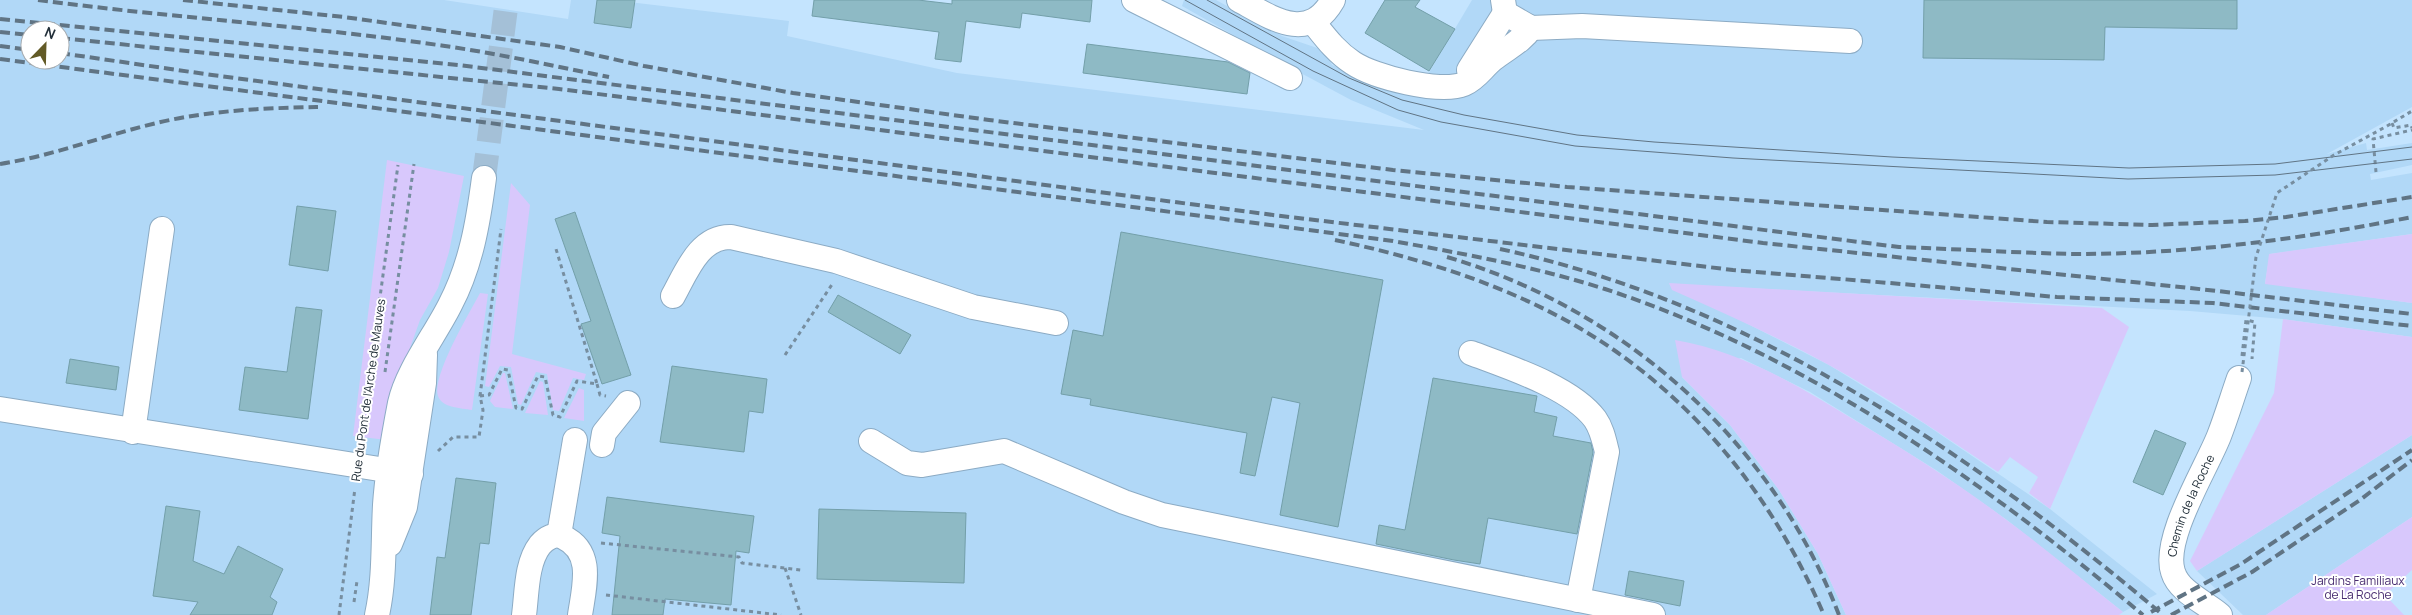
<svg xmlns="http://www.w3.org/2000/svg" width="2412" height="615" viewBox="0 0 2412 615" font-family="Manrope,sans-serif">
	<style>
		.built { fill: #b1d8f7; fill-rule: evenodd }
		.green { fill: #d8c8fc }
		.building { fill: #8ebac5; stroke: #739fa9 }
		.lines { fill: none; stroke-linecap: round; stroke-linejoin: round }
		.minor-tunnel { stroke: #a4c0d7; stroke-width: 24; stroke-dasharray: 24 12; stroke-linecap: butt }
		.minor-casing { stroke: #8cabc4; stroke-width: 26 }
		.path { stroke: #778ea0; stroke-width: 3; stroke-dasharray: 4 4; stroke-linecap: butt }
		.minor { stroke: #fff; stroke-width: 24 }
		.tram { stroke: #607484; stroke-width: 1 }
		.rail { stroke: #607484; stroke-width: 4; stroke-dasharray: 10 5; stroke-linecap: butt }
		.path-bridge { stroke: #778ea0; stroke-width: 3; stroke-dasharray: 4 4; stroke-linecap: butt }
		.labels { text-anchor: middle; dominant-baseline: central; stroke-width: 4; stroke-linejoin: round; paint-order: stroke }
		.street-label { font-size: 12px; fill: #23303a; stroke: #fff }
		.park-label { font-size: 12px; fill: #482c70; stroke: #fff }
	</style>
	<rect width="100%" height="100%" fill="#c4e4fe"/>
	<path class="built" d="M0 0H444L568 19 571 0H612L789 21 787 36 957 73 1424 130 1351 100 1297 71 1182 6 1184 0H1216L1282 36 1326 51 1332 65 1415 96 1472 0H2412V107L2327 154 2366 143 2367 150 2412 143V165L2370 174 2371 180 2412 173V234L2270 254 2265 283 2412 303V337L2283 319 2190 311 1669 284 1829 365 1925 424 2050 509 2157 594 2123 612 2007 520 1936 470 1810 392 1741 358 1682 377 1730 425 1779 490 1818 554 1846 615H0ZM30 30H60V60H30Z
		M2412 435V517L2266 615H2243L2197 571Z"/>
	<path class="green" d="M387 160 464 176 449 252 438 288 420 320 396 387 387 440 353 436Z
		M511 183 530 205 512 354 586 374 584 380 573 378 559 411 553 410 547 374 536 372 521 405 518 404 511 367 500 366 489 387 485 386Z
		M2412 234V303L2265 284 2269 254Z
		M1669 283 2102 308 2129 327 2050 509 2029 493 2038 477 2010 457 1998 472C1942 435 1886 396 1827 364 1777 337 1724 313 1672 290Z
		M480 293 488 294 472 410C461 408 442 408 438 396 431 377 470 312 480 293Z
		M2283 319 2412 337V435L2197 571 2190 561 2274 393Z
		M1675 340C1741 351 1799 386 1856 421 1908 452 1959 484 2008 521 2047 550 2085 582 2123 612L2119 615H1846L1818 554 1779 490 1730 425 1682 377Z
		M503 373H505L513 409 495 407 490 401Z
		M540 381 543 382 548 415 525 413Z
		M579 388 584 390V421L564 418Z
		M2412 517V570L2385 595 2404 615H2266Z"/>
	<path class="building" d="M597 0H635L631 28 594 23Z
		M814 0H918L952 4V0H1092L1090 22 1022 13 1020 28 966 21 961 62 935 59 939 32 812 16Z
		M1385 0H1420L1415 7 1455 29 1429 71 1365 33Z
		M1924 0H2237V29L2105 27 2104 60 1923 58Z
		M1087 44 1228 62 1250 73 1247 94 1083 73Z
		M297 206 336 211 328 271 289 265Z
		M575 212 631 375 602 384 581 324 591 321 555 219Z
		M1121 232 1383 280 1338 527 1280 515 1300 403 1272 397 1255 476 1240 473 1247 433 1090 405 1091 399 1061 394 1073 330 1103 336Z
		M838 295 911 335 900 354 828 312Z
		M296 307 322 310 308 419 239 410 245 367 287 372Z
		M70 359 119 367 116 390 66 383Z
		M672 366 767 379 763 413 749 411 744 452 660 442Z
		M1433 378 1537 396 1534 412 1557 417 1553 436 1591 443 1593 452 1577 534 1488 518 1480 564 1454 560 1376 544 1379 525 1405 530Z
		M2155 430 2186 443 2163 495 2133 482Z
		M456 478 496 483 489 544 480 543 471 615H430L437 557 445 558Z
		M607 497 754 516 749 553 736 551 731 605 665 599 663 615H612L620 536 602 533Z
		M166 506 200 511 193 561 224 574 238 546 283 569 270 597 277 602 272 615H190L198 602 153 596Z
		M819 509 966 513 964 583 817 579Z
		M1629 571 1684 581 1680 606 1625 595Z"/>
	<g class="lines">
		<path class="minor-tunnel" d="M484 178 507 0"/>
		<defs>
			<g id="minor">
				<path d="M1134 0 1290 78"/>
				<path d="M1239 0C1272 18 1308 44 1333 0"/>
				<path d="M1503 0 1505 13 1531 28 1582 26 1850 41"/>
				<path d="M1313 22C1325 37 1336 52 1353 63 1374 77 1440 94 1464 84 1478 78 1484 65 1496 57 1509 47 1522 41 1531 28"/>
				<path d="M1469 70 1505 13"/>
				<path d="M673 296C686 273 699 236 731 237L836 261 973 307 1056 323"/>
				<path d="M1471 353C1508 367 1571 387 1595 419 1602 429 1604 440 1607 452L1578 600"/>
				<path d="M0 409 411 474"/>
				<path d="M133 432 162 229"/>
				<path d="M871 441 907 463 922 465 1004 451 1124 502 1162 515 1653 615"/>
				<path d="M602 445 604 433 628 403"/>
				<path d="M559 535 575 440"/>
				<path d="M390 544 405 507 424 383 425 355"/>
				<path d="M377 615C385 578 383 542 385 505 387 474 394 434 400 403 407 371 435 335 450 305 471 265 478 223 484 178"/>
				<path d="M524 615C527 593 526 563 540 545 546 538 555 533 563 537 595 552 584 587 580 615"/>
				<path id="s1" d="M2220 615C2205 602 2179 592 2173 572 2162 539 2206 469 2219 436 2226 418 2232 398 2239 378"/>
			</g>
		</defs>
		<use href="#minor" class="minor-casing"/>
		<path class="path" d="M2392 123 2394 128 2411 125 2412 128
			M2387 126 2412 111
			M2376 172 2373 139 2412 130
			M785 355 833 283
			M2242 356 2246 320 2255 322 2252 359
			M385 372 414 164
			M597 384 600 395 606 396
			M480 396 489 395 502 369 508 370 516 408 522 409 538 376 545 377 553 415 560 417 577 381 597 384 556 249
			M360 444 398 165
			M438 451 453 437H479L483 410 480 396 501 229
			M601 543 739 557 742 563 801 570
			M785 568 801 615
			M606 595 781 615
			M354 602 357 581
			M339 615 355 488"/>
		<use href="#minor" class="minor"/>
		<path class="tram" d="M1185 0 1313 71 1398 110 1441 122 1575 146 1733 158 2128 179 2275 175 2412 159
			M1207 0 1349 78 1402 100 1464 115 1577 135 1654 142 1892 157 2129 168 2275 164 2412 147"/>
		<path class="rail" d="M38 0C173 18 310 26 445 46 500 54 554 66 609 77
			M183 0 344 17 560 47 644 66 793 93 989 120 1393 170 1567 187 2047 222 2152 225 2245 221 2286 217 2412 197
			M0 19 458 65 1899 247C1958 249 2018 253 2077 254 2189 254 2302 239 2412 217
			M0 32 30 35
			M60 38 559 89 1763 243 2218 291 2412 314
			M0 46 30 50
			M60 53 212 75 1273 215 1733 270 2057 297 2213 303 2412 326
			M0 59 1393 241C1465 254 1536 267 1605 289 1804 354 1985 482 2143 615
			M0 164C58 155 112 132 170 120 218 110 268 108 318 107
			M1335 240C1415 257 1497 282 1569 322 1687 388 1771 492 1824 615
			M1500 249C1750 303 1970 452 2163 615
			M1447 257C1624 309 1773 442 1839 615
			M2151 612 2241 564 2412 450
			M2171 615 2252 572 2360 500 2412 460"/>
		<path class="path-bridge" d="M2242 372 2256 257 2277 193 2334 155 2387 126"/>
	</g>
	<g class="labels">
		<g class="street-label">
			<text transform="translate(368 390) rotate(-82)">Rue du Pont de l'Arche de Mauves</text>
			<text stroke="none"><textPath href="#s1" startOffset="135">Chemin de la Roche</textPath></text>
		</g>
		<g class="park-label">
			<text x="2358" y="580">Jardins Familiaux<tspan x="2358" dy="14">de La Roche</tspan></text>
		</g>
	</g>
	<g transform="translate(45 45) rotate(23)"><circle r="24" fill="#ffffff" stroke="#a7acb0"/>
	<path d="M0-4L9 19L0 12L-9 19Z" fill="#625a26"/>
	<text y="-8" font-size="14" font-weight="bold" text-anchor="middle" fill="#23303a">N</text>
	</g>
</svg>
